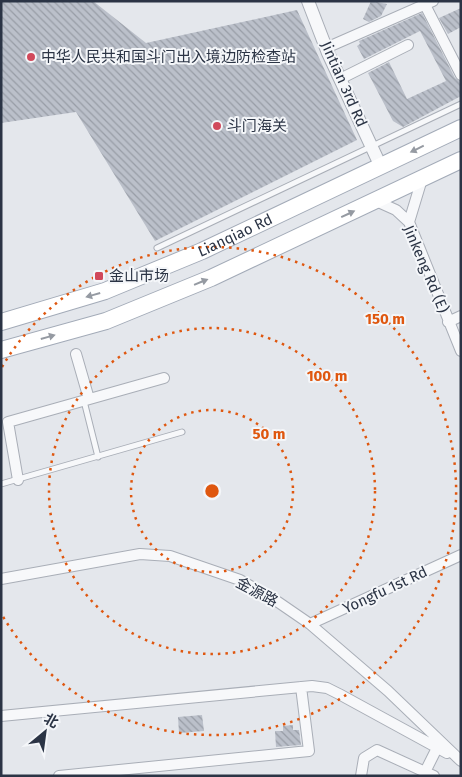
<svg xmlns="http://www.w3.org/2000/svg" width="462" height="777" viewBox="0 0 462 777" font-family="'Fira Sans','Noto Sans SC',sans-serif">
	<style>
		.building { fill: url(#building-back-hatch) }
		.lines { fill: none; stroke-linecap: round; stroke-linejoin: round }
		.service-casing { stroke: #a9aeb7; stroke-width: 7 }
		.minor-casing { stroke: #a9aeb7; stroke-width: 12 }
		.tertiary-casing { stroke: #a9aeb7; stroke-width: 14 }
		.primary-casing { stroke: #a3abb8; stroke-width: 18 }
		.service { stroke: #f7f8fa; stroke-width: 5 }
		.minor { stroke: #f7f8fa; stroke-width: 10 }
		.tertiary { stroke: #f7f8fa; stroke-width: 12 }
		.primary { stroke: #fff; stroke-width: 16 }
		.oneway { fill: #959aa2 }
		.ring { fill: none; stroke: #df570f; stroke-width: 2.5; stroke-dasharray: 2.5 5 }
		.poi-dot { fill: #d1495b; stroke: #f4f6f9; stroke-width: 2 }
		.labels { text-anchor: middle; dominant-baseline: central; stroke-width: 4; stroke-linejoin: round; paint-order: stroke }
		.poi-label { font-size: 15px; fill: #2b3445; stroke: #f4f6f9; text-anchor: start }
		.street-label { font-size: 15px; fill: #2b3445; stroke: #f4f6f9 }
		.centre { fill: #df570f; stroke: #f4f6f9; stroke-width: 2.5 }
		.ring-label { font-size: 15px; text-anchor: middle; font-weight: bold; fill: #df570f; stroke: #f4f6f9; stroke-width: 4; stroke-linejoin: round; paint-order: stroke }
	</style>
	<defs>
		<pattern id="building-back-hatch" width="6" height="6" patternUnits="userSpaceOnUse" patternTransform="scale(1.25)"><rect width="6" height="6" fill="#bbc0ca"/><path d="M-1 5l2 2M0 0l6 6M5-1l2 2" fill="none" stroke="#989da6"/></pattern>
	</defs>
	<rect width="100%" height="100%" fill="#e4e7ec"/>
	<path class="building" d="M1 1H93L146 43 297 10 357 140 155 241 76 112 1 123Z
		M371 1 387 4 381 16 369 22 363 19Z
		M461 8V27L448 34 439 18Z
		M422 13 455 78 461 82V96L403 127 393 121 368 73 389 62 407 99 446 81 420 31 364 59 357 46 360 44 359 41Z
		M202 715 204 731 179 733 178 717Z
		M293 725V730H299L301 745 276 747 275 731H283V726Z"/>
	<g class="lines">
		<defs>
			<path id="service" d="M157 248 461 104
				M84 401 98 457
				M1 484 182 432"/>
			<path id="minor" d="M423 1 461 75
				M326 48 433 1
				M340 79 408 45
				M376 201 396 210 409 222 461 351
				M409 222 422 179
				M448 322 461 316
				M76 354 89 399
				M18 480 8 422 164 378
				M1 579 140 554 170 556 240 580 278 602 310 624 388 691 461 761
				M310 624 461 555
				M1 716 312 686 327 688 339 694 447 753
				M425 772 437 748
				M59 776 309 751 301 687
				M361 776 364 758 377 750 434 776"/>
			<path id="tertiary" d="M308 1 328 53 381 167"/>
			<g id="primary">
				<path id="s1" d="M1 322 105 291 202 251 461 128"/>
				<path d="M1 350 106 321 211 278 461 160"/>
			</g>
		</defs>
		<use href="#service" class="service-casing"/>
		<use href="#minor" class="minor-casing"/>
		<use href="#tertiary" class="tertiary-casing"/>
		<use href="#primary" class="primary-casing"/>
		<use href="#service" class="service"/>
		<use href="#minor" class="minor"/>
		<use href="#tertiary" class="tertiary"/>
		<use href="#primary" class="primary"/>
	</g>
	<defs><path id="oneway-solid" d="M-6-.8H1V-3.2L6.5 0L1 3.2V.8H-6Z" transform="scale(1.25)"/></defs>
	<g class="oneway">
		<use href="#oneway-solid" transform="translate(417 149) rotate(154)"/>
		<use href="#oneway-solid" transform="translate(348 214) rotate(-25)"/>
		<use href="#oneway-solid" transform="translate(201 282) rotate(-22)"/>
		<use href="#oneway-solid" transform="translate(93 295) rotate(164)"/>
		<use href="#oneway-solid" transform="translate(48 337) rotate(-16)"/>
	</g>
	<g class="ring">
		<circle cx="212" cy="491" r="81"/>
		<circle cx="212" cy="491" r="163"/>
		<path d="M2 367A244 244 0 1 1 2 615"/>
	</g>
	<g class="poi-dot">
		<circle cx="31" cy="57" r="5"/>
		<circle cx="217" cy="126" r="5"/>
		<rect x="94" y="271" width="10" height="10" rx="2.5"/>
	</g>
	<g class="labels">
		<g class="poi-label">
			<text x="41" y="57">中华人民共和国斗门出入境边防检查站</text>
			<text x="227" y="126">斗门海关</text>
			<text x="109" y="276">金山市场</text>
		</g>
		<g class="street-label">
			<text transform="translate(344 84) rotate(66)">Jintian 3rd Rd</text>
			<text stroke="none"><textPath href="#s1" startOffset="250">Lianqiao Rd</textPath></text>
			<text transform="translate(426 269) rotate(67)">Jinkeng Rd (E)</text>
			<text transform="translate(385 590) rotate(-25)">Yongfu 1st Rd</text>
			<text transform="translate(257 592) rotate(28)">金源路</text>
		</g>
	</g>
	<circle cx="212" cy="491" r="8" class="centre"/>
	<g class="ring-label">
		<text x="385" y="324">150 m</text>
		<text x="327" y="381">100 m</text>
		<text x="269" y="439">50 m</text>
	</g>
	<rect width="462" height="777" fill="none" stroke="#2b3445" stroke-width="5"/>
	<g transform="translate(45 732) rotate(29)" stroke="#f4f6f9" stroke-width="4" paint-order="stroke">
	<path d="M0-4L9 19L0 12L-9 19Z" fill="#2b3445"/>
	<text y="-8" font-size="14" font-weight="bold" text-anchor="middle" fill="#2b3445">北</text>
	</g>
</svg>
